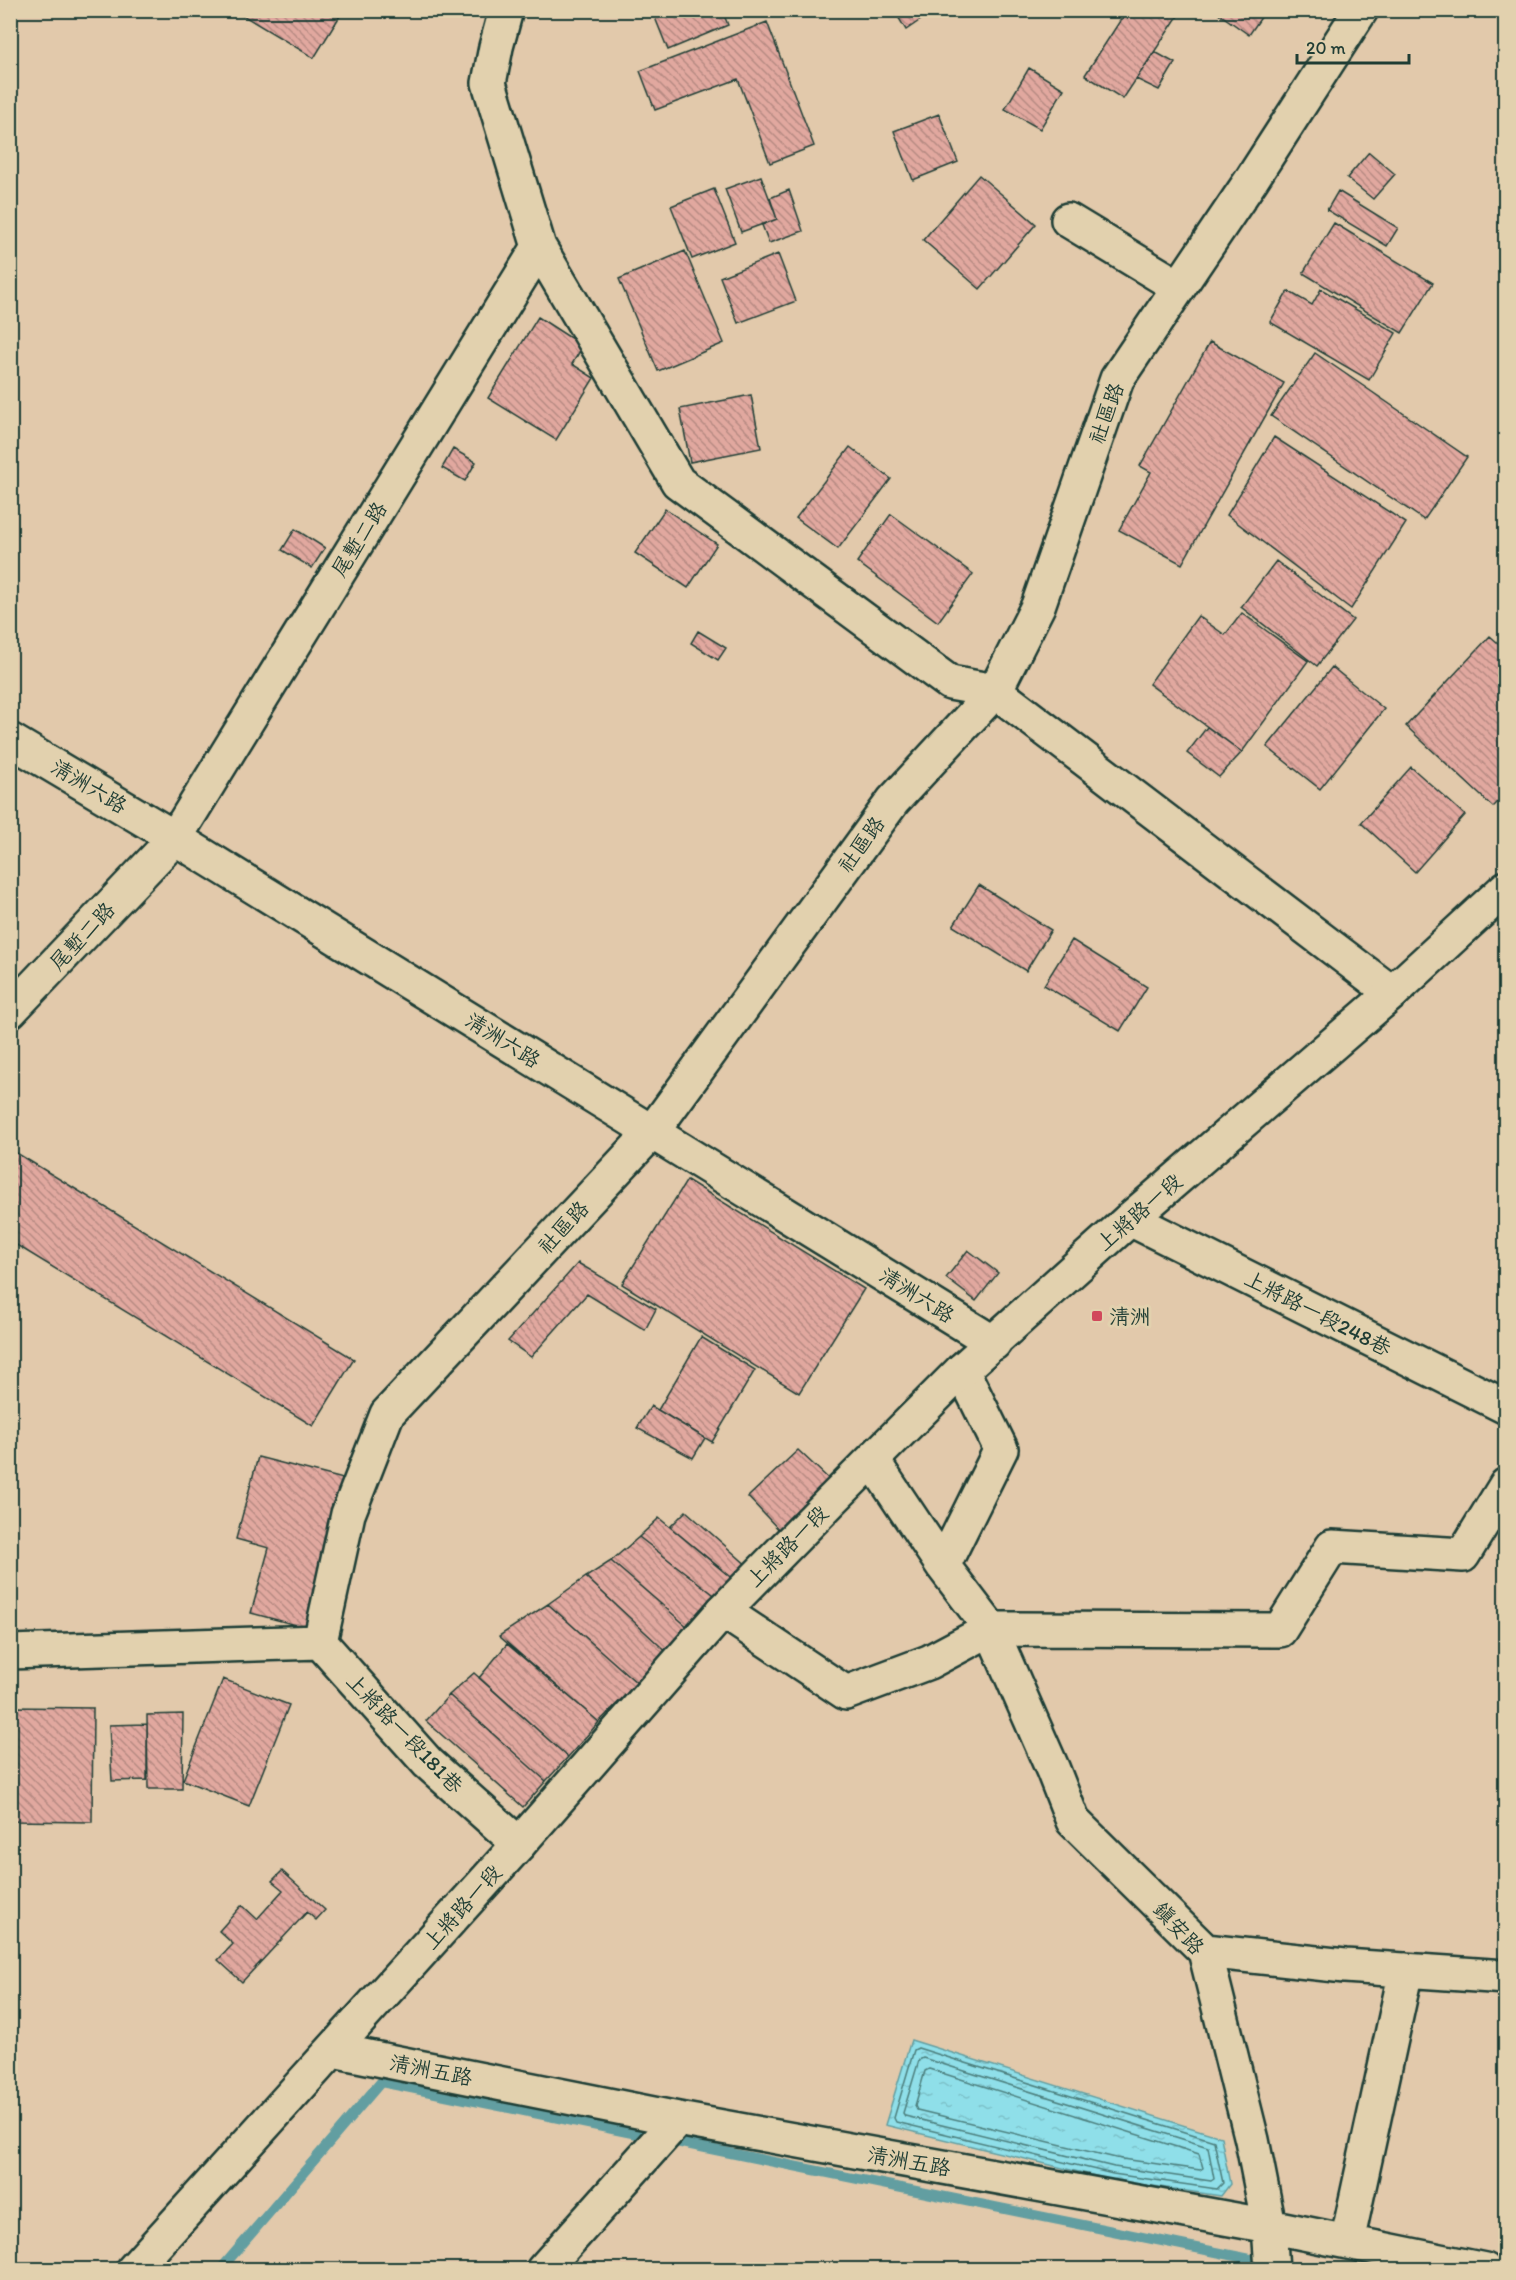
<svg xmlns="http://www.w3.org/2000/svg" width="1516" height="2280" viewBox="0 0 1516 2280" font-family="Itim,'LXGW WenKai TC',sans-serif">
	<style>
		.water { fill: url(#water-ripples); stroke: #629ea1; stroke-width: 1.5 }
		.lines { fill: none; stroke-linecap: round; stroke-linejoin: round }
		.shore { stroke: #4c7e7c; stroke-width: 1.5 }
		.stream { stroke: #629ea1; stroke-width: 10 }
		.building { fill: url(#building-back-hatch); stroke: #1f3d34; stroke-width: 1.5 }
		.minor-casing { stroke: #1f3d34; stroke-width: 38 }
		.major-casing { stroke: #1f3d34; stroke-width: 38 }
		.minor { stroke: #e2d1ae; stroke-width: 33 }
		.major { stroke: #e2d1ae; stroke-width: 33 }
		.poi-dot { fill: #d1495b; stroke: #e2d1ae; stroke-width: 2 }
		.labels { text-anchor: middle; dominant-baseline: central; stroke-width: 6; stroke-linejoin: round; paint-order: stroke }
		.street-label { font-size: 21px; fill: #1f3d34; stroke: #e2d1ae }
		.poi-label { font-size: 21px; fill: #1f3d34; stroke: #e2d1ae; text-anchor: start }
	</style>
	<defs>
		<pattern id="water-ripples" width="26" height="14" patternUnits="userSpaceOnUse" patternTransform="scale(1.5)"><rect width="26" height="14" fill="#8fdfe9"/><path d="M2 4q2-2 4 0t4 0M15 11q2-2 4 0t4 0" fill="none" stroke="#7bc0c8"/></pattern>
		<pattern id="building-back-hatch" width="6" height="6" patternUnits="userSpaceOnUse" patternTransform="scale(1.5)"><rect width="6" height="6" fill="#e1a89f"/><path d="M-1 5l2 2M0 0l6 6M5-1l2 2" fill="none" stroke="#b68a82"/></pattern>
	</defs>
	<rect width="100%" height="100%" fill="#e2c9ab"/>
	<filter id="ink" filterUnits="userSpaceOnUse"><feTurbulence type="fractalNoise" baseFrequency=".0167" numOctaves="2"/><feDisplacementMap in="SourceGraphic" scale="12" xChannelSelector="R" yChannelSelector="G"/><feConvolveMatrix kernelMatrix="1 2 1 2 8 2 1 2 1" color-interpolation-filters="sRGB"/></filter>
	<g filter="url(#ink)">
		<path class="water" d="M911 2040 1221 2137 1230 2184 1221 2196 1112 2180 885 2125Z"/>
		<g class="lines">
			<path class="shore" d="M918 2048 1214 2141 1223 2183 1217 2189 1113 2174 896 2122 894 2118 914 2050Z
				M923 2058 1208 2147 1214 2179 1211 2181 1114 2167 905 2116 903 2113 919 2060Z
				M929 2069 1199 2154 1203 2168 1200 2170 1116 2158 917 2110 915 2106 925 2071Z"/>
			<path class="stream" d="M220 2270 381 2082 1265 2262"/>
		</g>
		<path class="building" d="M247 10H342L343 11 314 58 244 16Z
			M652 10H722L728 25 668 50Z
			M894 10H935L906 30Z
			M1127 10H1169L1178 16 1123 99 1085 75Z
			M1214 10H1266L1249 35Z
			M767 22 814 146 770 163 738 79 655 110 640 71Z
			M1155 52 1175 63 1159 90 1136 79Z
			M1029 68 1064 89 1040 129 1005 109Z
			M939 114 958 162 913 180 894 131Z
			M1369 152 1395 174 1373 199 1347 178Z
			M979 175 1036 224 980 289 923 240Z
			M761 176 777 219 741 232 725 189Z
			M714 189 735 242 692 259 671 206Z
			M789 190 803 231 769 243 762 225 777 219 770 198Z
			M1338 191 1398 228 1387 246 1327 210Z
			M1334 223 1433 283 1402 333 1303 273Z
			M685 251 724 343 658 371 619 279Z
			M778 254 796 301 738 323 720 277Z
			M1321 289 1396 333 1369 380 1270 322 1288 291 1312 305Z
			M538 317 583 346 572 364 594 378 556 440 488 398Z
			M1210 342 1284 383 1182 564 1119 530 1151 472 1140 466Z
			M1315 353 1467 457 1424 520 1271 416Z
			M751 395 761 448 690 462 680 409Z
			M1274 437 1406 523 1351 609 1227 515Z
			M850 447 891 479 838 549 796 518Z
			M453 449 476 462 465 481 442 468Z
			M665 509 717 544 688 588 635 553Z
			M891 514 973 574 938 622 857 562Z
			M295 529 325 548 312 568 282 550Z
			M1276 561 1353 620 1317 666 1241 607Z
			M1242 613 1308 661 1242 752 1149 684 1198 616 1225 635Z
			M698 631 726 648 718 660 691 643Z
			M1490 636 1506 650V794L1493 807 1406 726Z
			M1332 667 1384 709 1320 789 1267 747Z
			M1207 727 1242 752 1219 777 1187 753Z
			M1411 767 1465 815 1415 872 1361 823Z
			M979 885 1051 930 1026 971 953 926Z
			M1072 940 1147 987 1120 1031 1044 985Z
			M10 1149 354 1359 313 1426 10 1241Z
			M687 1180 864 1289 799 1393 622 1284Z
			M968 1250 998 1273 976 1301 946 1278Z
			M578 1263 656 1309 645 1330 587 1294 531 1357 508 1341Z
			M701 1337 755 1370 712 1442 658 1410Z
			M651 1406 705 1438 693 1458 637 1428Z
			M798 1450 832 1482 783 1534 748 1497Z
			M258 1457 355 1482 315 1630 251 1613 269 1548 236 1539Z
			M686 1511 749 1567 736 1581 670 1527Z
			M659 1518 741 1586 726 1604 639 1537Z
			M639 1537 726 1604 696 1634 611 1561Z
			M611 1561 696 1634 674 1659 586 1577Z
			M586 1577 674 1659 651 1670 637 1683 548 1604Z
			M548 1604 637 1683 599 1722 499 1636Z
			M507 1644 599 1722 568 1757 479 1678Z
			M474 1673 568 1757 546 1781 449 1695Z
			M223 1679 289 1705 249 1806 183 1780Z
			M449 1695 546 1781 523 1807 426 1721Z
			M10 1707 93 1708 92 1822 10 1821Z
			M183 1714 182 1789H148L147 1715Z
			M147 1724V1780L112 1781 109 1725Z
			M282 1871 325 1910 316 1920 307 1912 242 1982 218 1960 233 1944 219 1931 242 1905 257 1919 283 1890 272 1881Z"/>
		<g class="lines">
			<defs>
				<path id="minor" d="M1068 220 1179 287
					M539 247 678 482 950 683 995 691 1392 993
					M10 740 175 838 994 1343
					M10 1011 175 838 539 247 489 83 496 47 506 10
					M1130 1219 1506 1407
					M873 1461 943 1566 991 1629 1280 1630 1332 1547 1463 1555 1506 1485
					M943 1566 1001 1449 962 1370
					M723 1611 846 1693 929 1662 991 1629 1053 1770 1073 1821 1205 1951 1252 2140 1269 2226 1272 2270
					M320 1642 348 1514 387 1414 652 1132 893 801 995 691 1038 606 1117 379 1252 179 1361 10
					M320 1642 428 1763 519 1844
					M10 1652 320 1642
					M1205 1951 1345 1966 1506 1977
					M333 2050 678 2119 1269 2226 1485 2270
					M1347 2242 1406 1970
					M543 2270 678 2119"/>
				<path id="major" d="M133 2270 519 1844 723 1611 831 1501 962 1370 1130 1219 1392 993 1506 888"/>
			</defs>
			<use href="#minor" class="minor-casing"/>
			<use href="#major" class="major-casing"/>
			<use href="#minor" class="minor"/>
			<use href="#major" class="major"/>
		</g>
	</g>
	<rect class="poi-dot" x="1091" y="1310" width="12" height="12" rx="3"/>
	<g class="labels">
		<g class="street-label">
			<text transform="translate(1106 413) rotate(-70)">社區路</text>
			<text transform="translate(359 539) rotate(-58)">尾塹二路</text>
			<text transform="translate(89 786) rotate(31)">清洲六路</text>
			<text transform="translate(861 844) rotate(-54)">社區路</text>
			<text transform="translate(82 936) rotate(-47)">尾塹二路</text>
			<text transform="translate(503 1040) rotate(32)">清洲六路</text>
			<text transform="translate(1139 1212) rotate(-41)">上將路一段</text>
			<text transform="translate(563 1227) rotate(-47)">社區路</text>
			<text transform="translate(917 1295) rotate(32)">清洲六路</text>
			<text transform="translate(1318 1313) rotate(27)">上將路一段248巷</text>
			<text transform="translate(787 1546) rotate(-45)">上將路一段</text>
			<text transform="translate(405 1733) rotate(46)">上將路一段181巷</text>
			<text transform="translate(462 1907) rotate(-48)">上將路一段</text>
			<text transform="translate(1179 1928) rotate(47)">鎮安路</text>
			<text transform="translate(431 2070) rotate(11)">清洲五路</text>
			<text transform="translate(909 2161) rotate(10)">清洲五路</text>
		</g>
		<g class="poi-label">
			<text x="1109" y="1316">清洲</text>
		</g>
	</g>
	<rect width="1516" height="2280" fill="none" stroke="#e2d1ae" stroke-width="36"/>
	<rect x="18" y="18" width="1480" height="2244" fill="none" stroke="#1f3d34" stroke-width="2" filter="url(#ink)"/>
	<path d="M1297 54v9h112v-9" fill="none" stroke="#1f3d34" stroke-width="3"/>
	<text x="1306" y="54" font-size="18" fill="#1f3d34" stroke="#e2d1ae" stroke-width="4.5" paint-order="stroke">20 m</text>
</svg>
